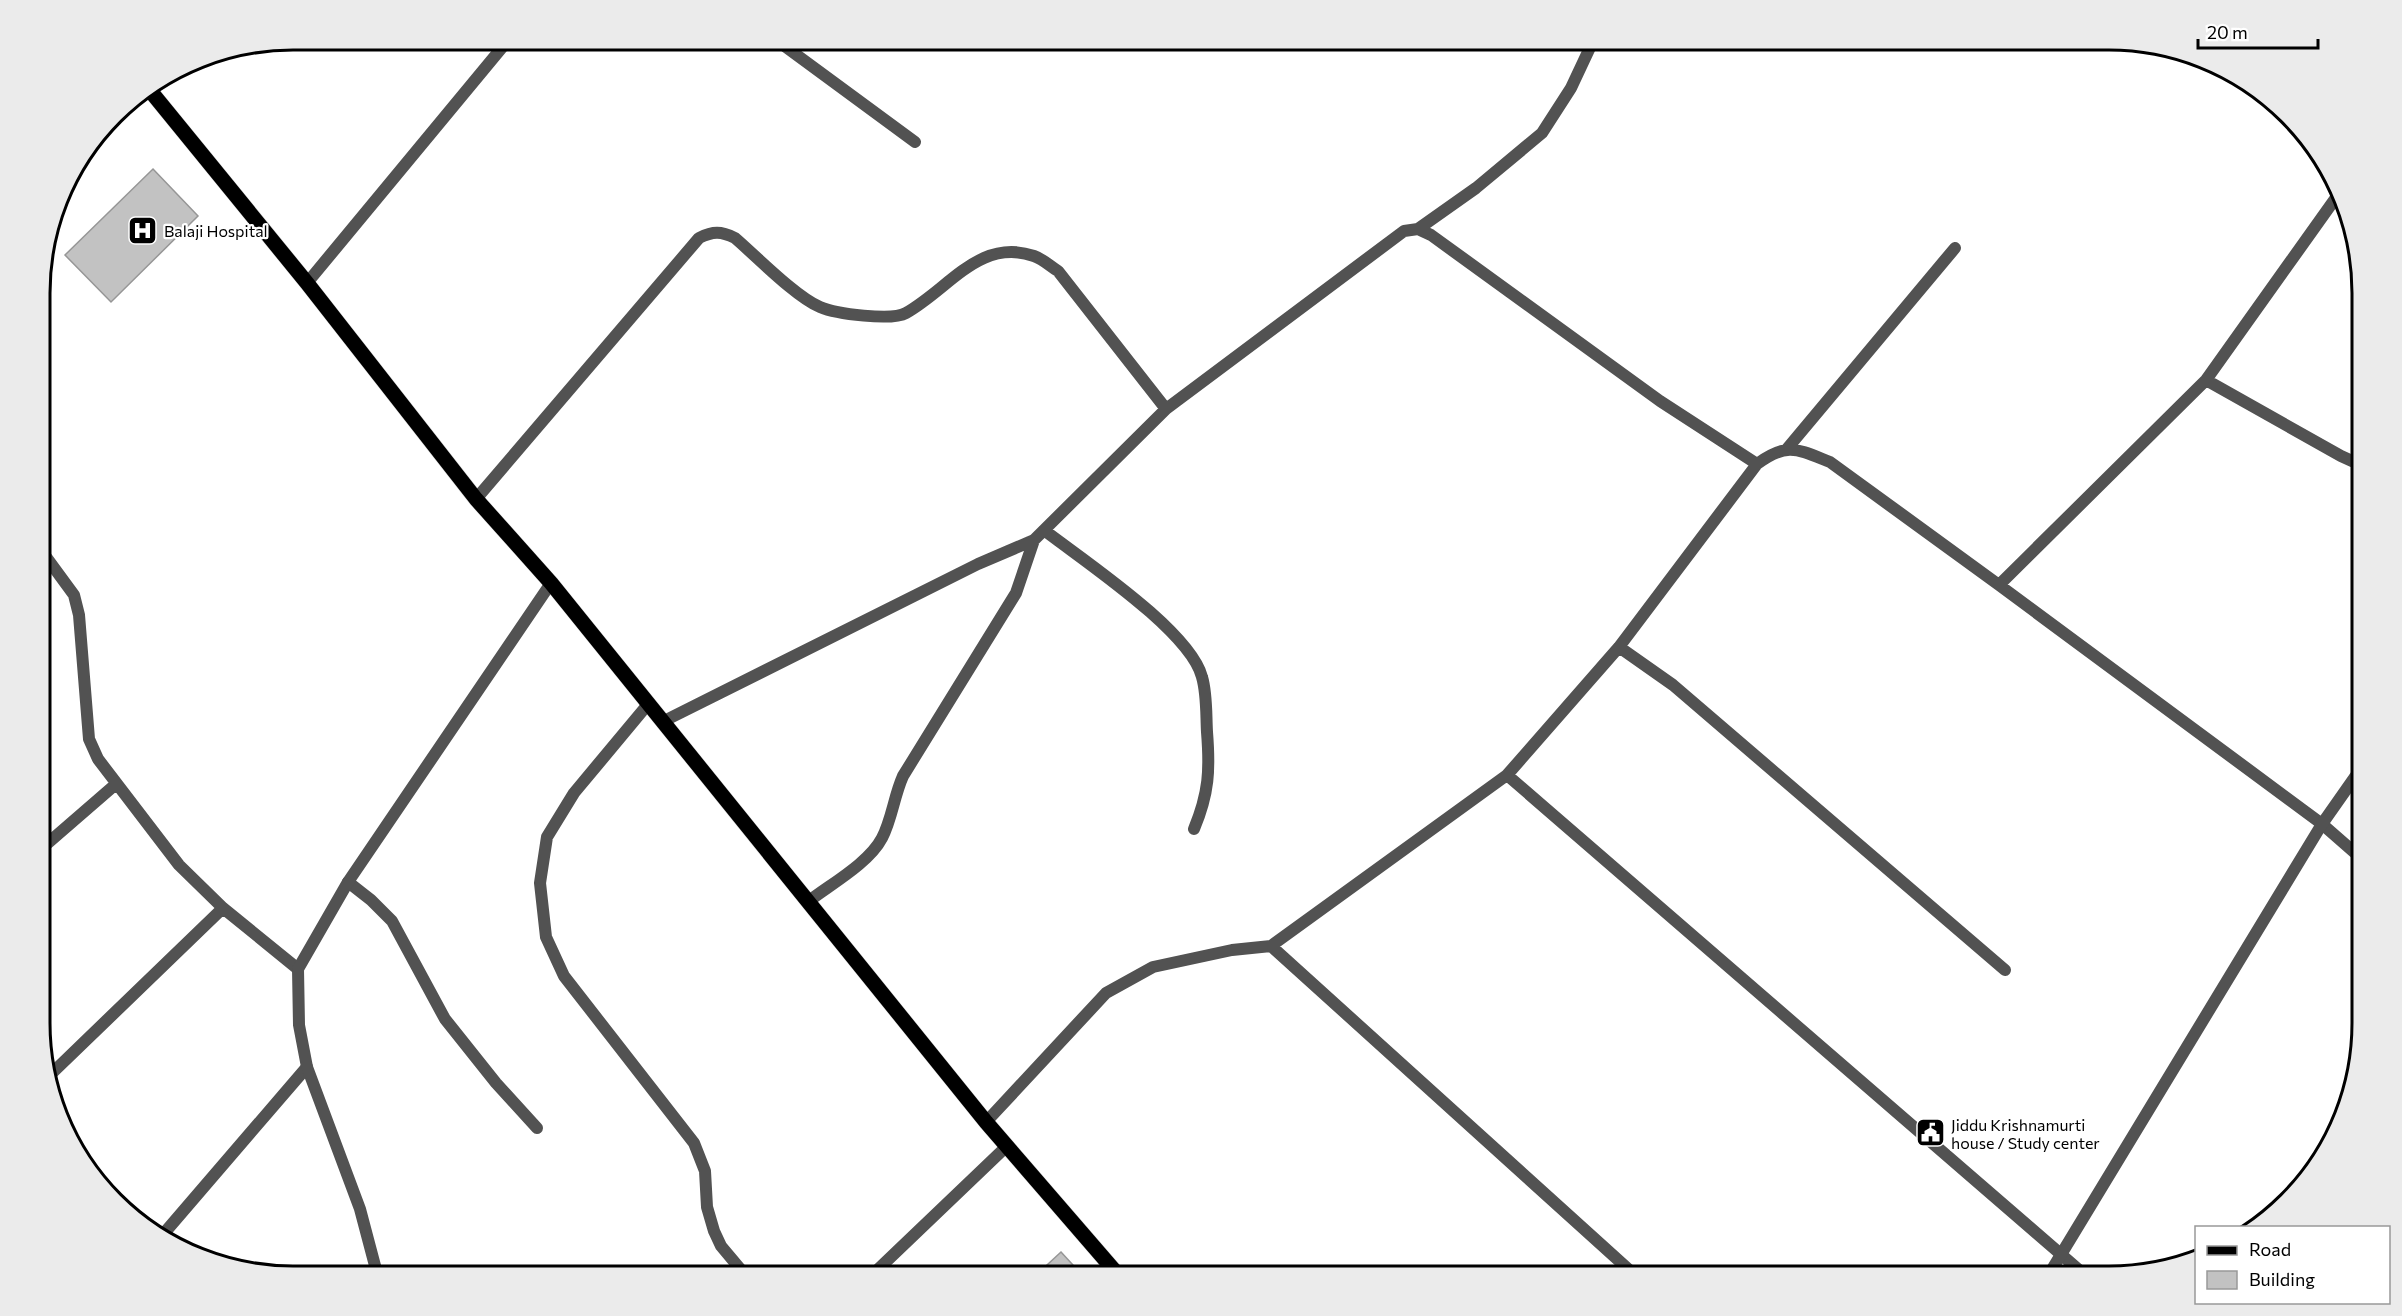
<svg xmlns="http://www.w3.org/2000/svg" width="2402" height="1316" viewBox="0 0 2402 1316" font-family="Commissioner,sans-serif">
	<style>
		.building { fill: #c2c2c2; stroke: #969696; stroke-width: 1.5 }
		.lines { fill: none; stroke-linecap: round; stroke-linejoin: round }
		.primary-casing { stroke: #dbdbdb; stroke-width: 16 }
		.minor { stroke: #525252; stroke-width: 12 }
		.tertiary { stroke: #525252; stroke-width: 12 }
		.primary { stroke: #000; stroke-width: 15 }
		.labels { text-anchor: middle; dominant-baseline: central; stroke-width: 4.5; stroke-linejoin: round; paint-order: stroke }
		.poi-label { font-size: 16px; fill: #000; stroke: #fff; text-anchor: start }
		.rim { fill: none; stroke: #000; stroke-width: 3 }
	</style>
	<rect width="100%" height="100%" fill="#fff"/>
	<path class="building" d="M153 169 198 216 111 302 65 255Z
		M1061 1252 1084 1277H1034Z"/>
	<g class="lines">
		<defs>
			<path id="primary" d="M148 88 307 283 476 499 551 583 986 1122 1120 1277"/>
		</defs>
		<use href="#primary" class="primary-casing"/>
		<path class="minor" d="M775 39 915 142
			M1418 229 1476 188 1542 133 1571 88 1594 39
			M307 283 509 39
			M2206 380 2341 456 2352 461H2362
			M1786 450 1955 248
			M476 499 699 238C713 231 721 231 735 238 756 256 796 297 820 307 836 314 892 321 906 313 949 289 980 237 1034 256 1043 259 1050 266 1058 271L1166 409
			M1044 530C1084 561 1190 631 1202 677 1207 694 1206 714 1207 732 1210 770 1209 793 1194 829
			M41 550 74 595 79 615 89 739 98 759 179 865 223 908 298 969
			M1999 585 2206 380 2340 192
			M1619 647 1673 685 2005 970
			M649 703 574 793 547 837 540 883 546 937 564 976 694 1143 705 1171 707 1207 714 1231 721 1246 747 1277
			M664 721 978 564 1034 540 1166 409 1404 231 1418 229 1431 235 1660 401 1757 464
			M1507 775 1271 946 1637 1277
			M41 849 116 784
			M348 882 371 900 392 921 445 1019 496 1083 537 1128
			M809 901C831 884 869 863 882 838 892 819 894 796 903 776L1016 593 1034 540
			M49 1076 223 908
			M986 1122 1106 993 1153 967 1232 950 1271 946
			M160 1238 307 1067
			M2086 1276 1507 775 1619 647 1757 464C1787 442 1797 449 1830 462L1999 585 2322 824 2362 859
			M870 1277 1007 1146"/>
		<path class="tertiary" d="M2048 1276 2322 824 2362 767
			M378 1277 360 1209 307 1067 299 1025 298 969 348 882 551 583"/>
		<use href="#primary" class="primary"/>
	</g>
	<defs>
		<symbol id="hospital-square" viewBox="-11 -11 22 22"><rect x="-9" y="-9" width="18" height="18" rx="4" fill="#000" stroke="#fff"/><path d="M-5-5h3v3.5h4V-5h3V5h-3V1.5h-4V5h-3Z" fill="#fff"/></symbol>
		<symbol id="civic-square" viewBox="-11 -11 22 22"><rect x="-9" y="-9" width="18" height="18" rx="4" fill="#000" stroke="#fff"/><path d="M-.6-6.5H3V-4.5H.6V-3L4-1V1h2V6H-6V1h2V-1L-.6-3ZM-1.2 2.5V6h2.4V2.5Z" fill="#fff"/></symbol>
	</defs>
	<g fill-rule="evenodd">
		<use href="#hospital-square" x="126" y="214" width="33" height="33"/>
		<use href="#civic-square" x="1914" y="1116" width="33" height="33"/>
	</g>
	<g class="labels">
		<g class="poi-label">
			<text x="164" y="230">Balaji Hospital</text>
			<text x="1951" y="1124">Jiddu Krishnamurti<tspan x="1951" dy="18">house / Study center</tspan></text>
		</g>
	</g>
	<path d="M0 0H2402V1316H0ZM293 50H2109A243 243 0 0 1 2352 293V1023A243 243 0 0 1 2109 1266H293A243 243 0 0 1 50 1023V293A243 243 0 0 1 293 50Z" fill="#ebebeb" fill-rule="evenodd"/>
	<path class="rim" d="M293 50H2109A243 243 0 0 1 2352 293V1023A243 243 0 0 1 2109 1266H293A243 243 0 0 1 50 1023V293A243 243 0 0 1 293 50Z"/>
	<rect x="2195" y="1226" width="195" height="78" fill="#ffffff" stroke="#999999" stroke-width="1.5"/>
	<rect x="2207" y="1246" width="30" height="9" fill="#000000" stroke="#999999" stroke-width="1.5"/>
	<text x="2249" y="1256" font-size="18" fill="#000000">Road</text>
	<rect x="2207" y="1271" width="30" height="18" fill="#c2c2c2" stroke="#999999" stroke-width="1.5"/>
	<text x="2249" y="1286" font-size="18" fill="#000000">Building</text>
	<path d="M2198 39v9h120v-9" fill="none" stroke="#000000" stroke-width="3"/>
	<text x="2207" y="39" font-size="18" fill="#000000" stroke="#ffffff" stroke-width="4.5" paint-order="stroke">20 m</text>
</svg>
